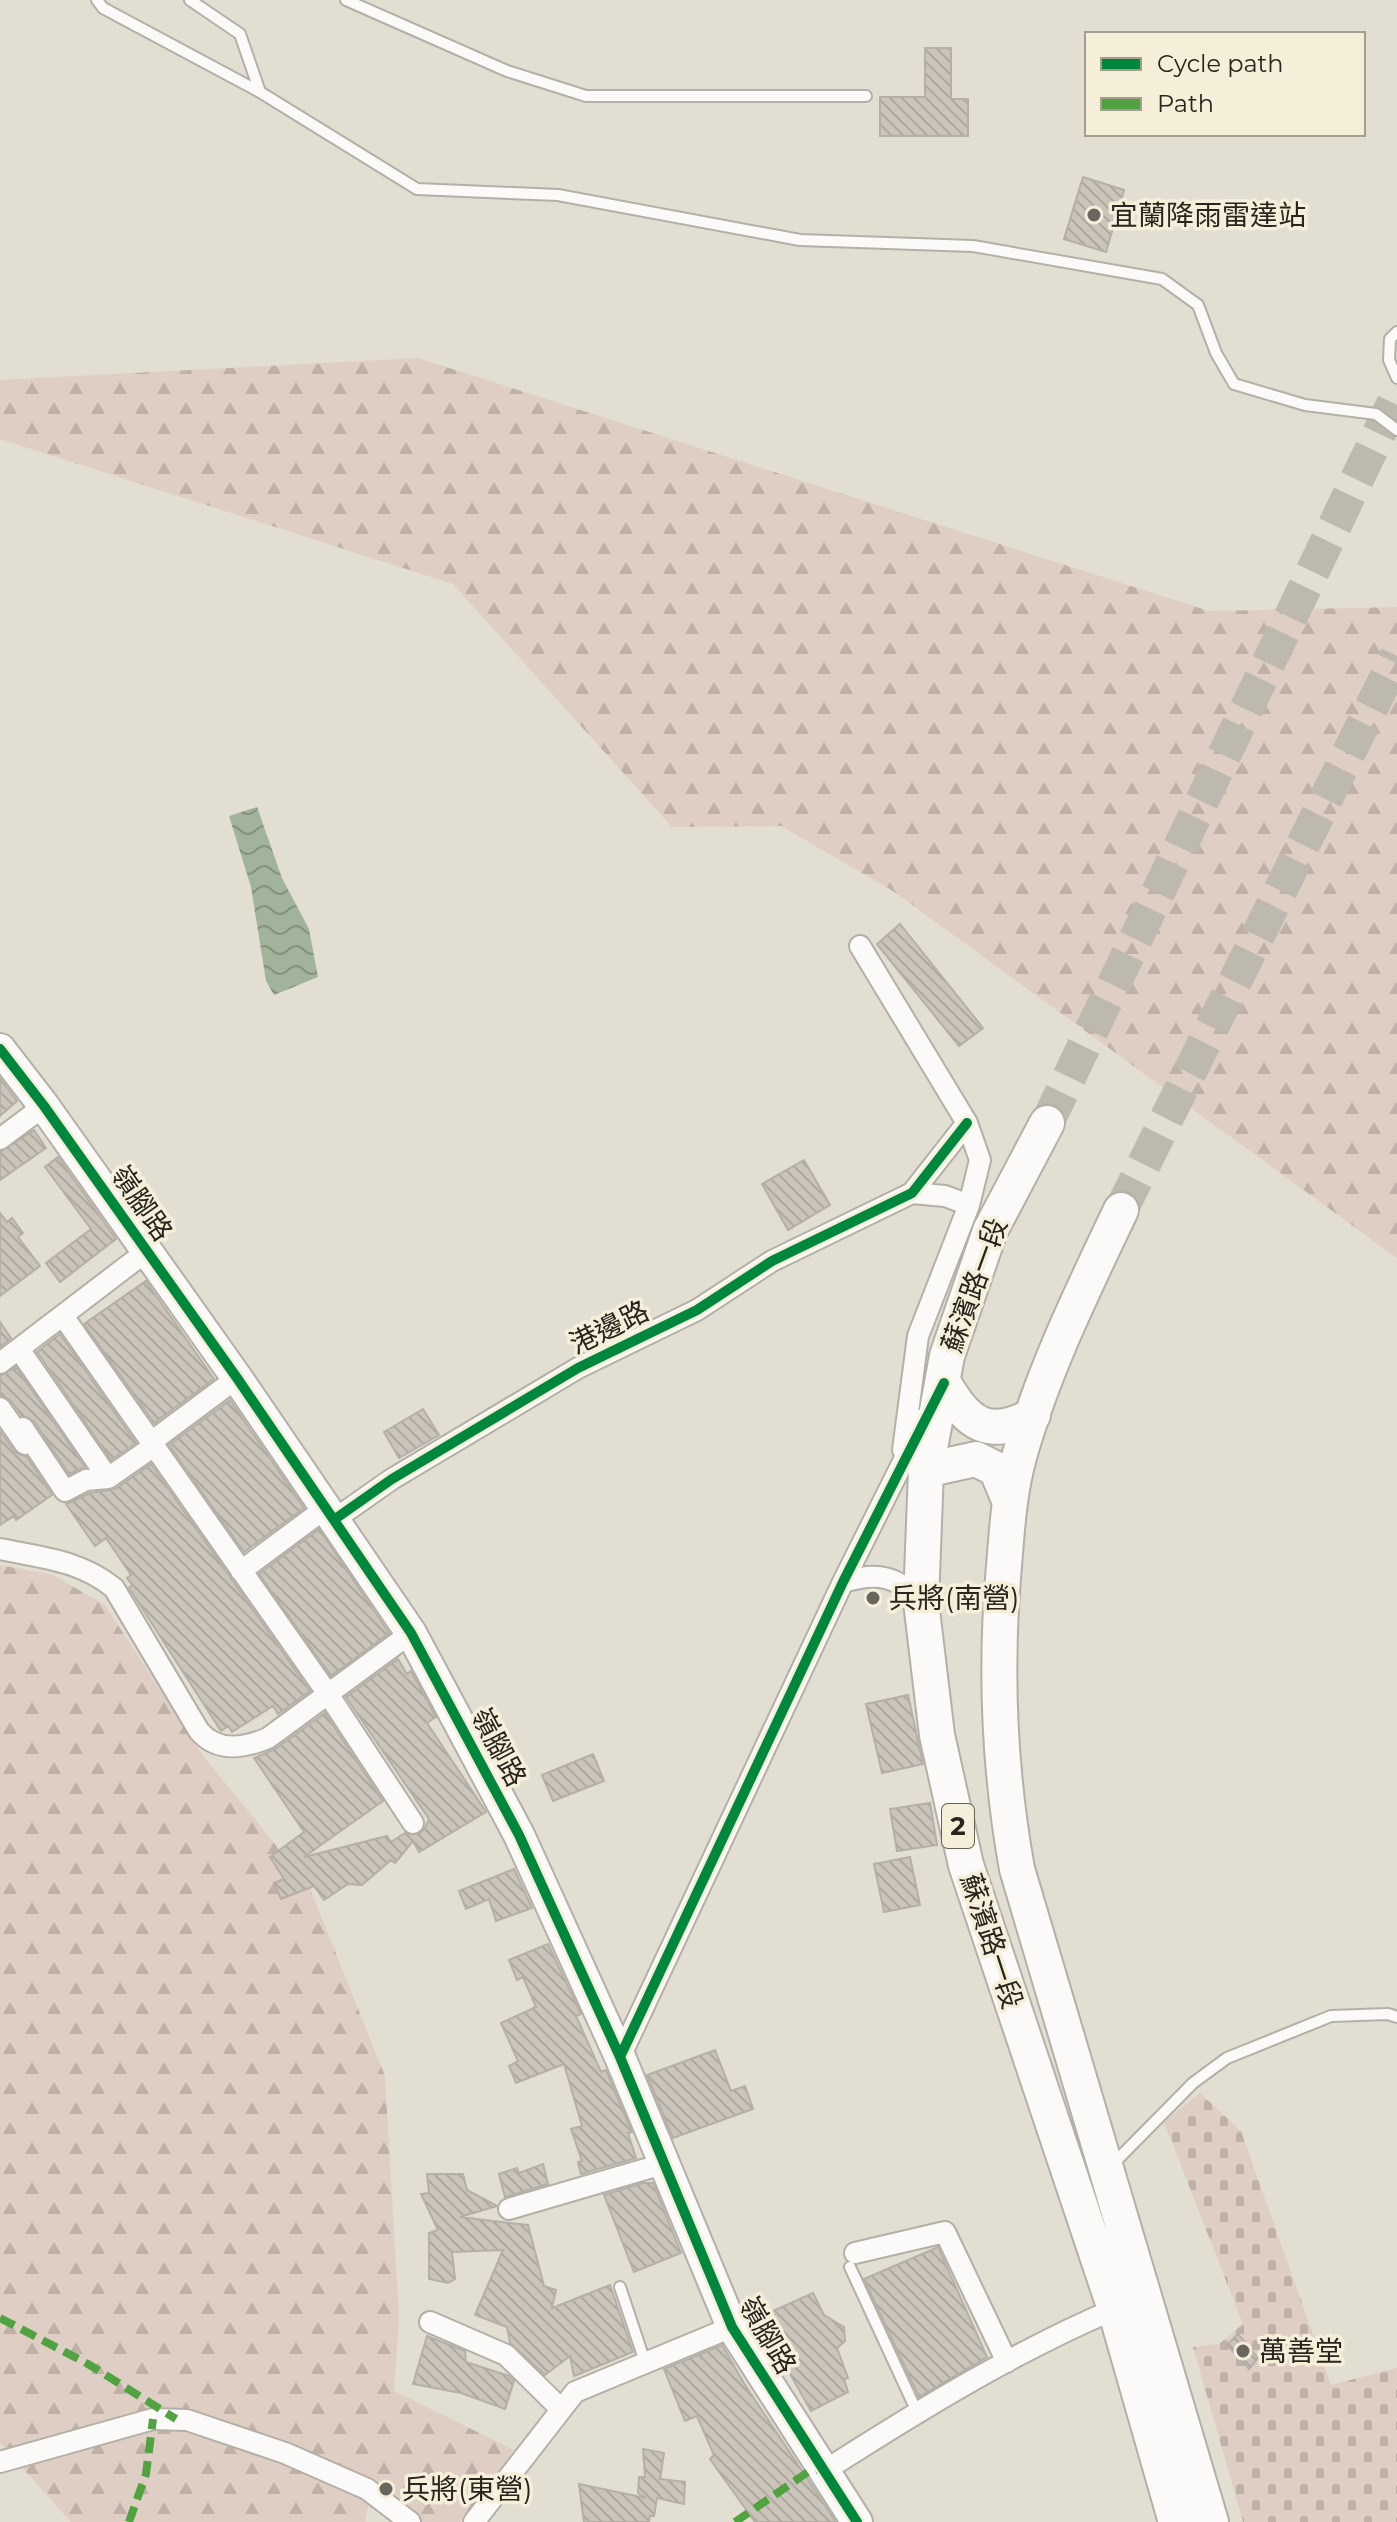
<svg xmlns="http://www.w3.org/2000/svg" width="1397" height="2522" viewBox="0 0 1397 2522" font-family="Montserrat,'Noto Sans TC',sans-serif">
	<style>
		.forest { fill: url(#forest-firs) }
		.cemetery { fill: url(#cemetery-stones) }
		.water { fill: url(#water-waves) }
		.building { fill: url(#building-back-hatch); stroke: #b4afa7; stroke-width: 2 }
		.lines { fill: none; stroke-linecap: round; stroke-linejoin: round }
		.primary-tunnel { stroke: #bdb9ae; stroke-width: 34; stroke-dasharray: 34 17; stroke-linecap: butt }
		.lane-casing { stroke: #b3b0a7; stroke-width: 14 }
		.street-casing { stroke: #b3b0a7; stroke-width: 24 }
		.secondary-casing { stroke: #b3b0a7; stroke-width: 34 }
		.primary-casing { stroke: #b3b0a7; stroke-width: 38 }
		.lane { stroke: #fbfaf8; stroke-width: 10 }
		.street { stroke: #fbfaf8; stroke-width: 20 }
		.secondary { stroke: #fbfaf8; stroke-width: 30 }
		.primary { stroke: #fbfaf8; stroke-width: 34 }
		.quiet { stroke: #51a341; stroke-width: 8; stroke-dasharray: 16 8; stroke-linecap: butt }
		.cycleway-casing { stroke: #f5eed9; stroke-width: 15 }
		.cycleway { stroke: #00873e; stroke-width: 10 }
		.poi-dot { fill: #69665d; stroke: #f5eed9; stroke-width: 3 }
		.labels { text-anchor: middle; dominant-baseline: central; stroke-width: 7; stroke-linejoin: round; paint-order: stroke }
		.shield { fill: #f5eed9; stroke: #666156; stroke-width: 2 }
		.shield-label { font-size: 26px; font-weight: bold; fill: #28251e }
		.poi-label { font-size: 28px; fill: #28251e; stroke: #f5eed9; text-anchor: start }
		.street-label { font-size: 28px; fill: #28251e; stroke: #f5eed9 }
	</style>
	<defs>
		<pattern id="forest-firs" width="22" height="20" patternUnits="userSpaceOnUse" patternTransform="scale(2)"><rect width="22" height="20" fill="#dfcec3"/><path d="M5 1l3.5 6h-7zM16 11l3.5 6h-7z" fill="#bfb1a7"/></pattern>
		<pattern id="cemetery-stones" width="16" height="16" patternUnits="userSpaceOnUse" patternTransform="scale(2)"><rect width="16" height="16" fill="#dfcec3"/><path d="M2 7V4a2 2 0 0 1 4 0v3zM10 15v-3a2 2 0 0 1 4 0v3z" fill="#bfb1a7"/></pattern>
		<pattern id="water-waves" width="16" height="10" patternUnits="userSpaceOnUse" patternTransform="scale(2)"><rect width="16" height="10" fill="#a2b39b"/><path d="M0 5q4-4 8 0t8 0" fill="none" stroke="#84917e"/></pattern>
		<pattern id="building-back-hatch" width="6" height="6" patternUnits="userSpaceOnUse" patternTransform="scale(2)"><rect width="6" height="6" fill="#cbc4ba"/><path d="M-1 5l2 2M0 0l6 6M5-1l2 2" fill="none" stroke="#aea89f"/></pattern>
	</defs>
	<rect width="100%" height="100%" fill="#e2ded2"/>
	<path class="forest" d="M418 358 1209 611 1397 607V1258L893 891 781 826 672 827 453 584 0 439V380Z
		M0 1565 53 1575 105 1605 201 1753 309 1886 385 2076 399 2318 394 2391 514 2450 460 2522H418L373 2483 365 2522H71L0 2443Z"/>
	<path class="cemetery" d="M1200 2093 1241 2131 1331 2385 1397 2368V2522H1243L1193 2347 1219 2344 1243 2324 1164 2122Z"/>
	<path class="water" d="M257 807 282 878 309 929 318 977 274 995 266 981 251 887 229 816Z"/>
	<path class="building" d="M925 48H951V99H968V136H880V97H925Z
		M1083 177 1124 190 1106 252 1064 239Z
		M900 924 983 1028 959 1046 877 944Z
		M0 1078 17 1101 0 1116Z
		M34 1130 46 1148 0 1180V1152Z
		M58 1157 116 1239 60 1282 46 1263 91 1229 45 1167Z
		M804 1160 830 1205 788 1230 762 1184Z
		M0 1213 7 1222 12 1218 23 1233 18 1237 40 1266 0 1296Z
		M146 1281 214 1379 154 1423 84 1324Z
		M0 1322 11 1338 0 1347Z
		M60 1334 136 1443 111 1460 37 1352Z
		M16 1367 85 1467 69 1474 34 1421 21 1415 10 1400 0 1395V1376Z
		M230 1400 304 1508 244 1552 169 1445Z
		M423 1409 439 1435 399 1458 384 1432Z
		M0 1431 15 1452 27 1457 52 1495 16 1520 14 1516 0 1525Z
		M151 1464 310 1691 278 1714 273 1706 232 1732 228 1726 221 1731 129 1588 132 1585 127 1578 131 1575 106 1538 95 1546 66 1504 90 1493 115 1489Z
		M319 1529 389 1633 331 1676 259 1574Z
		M398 1659 407 1674 411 1671 436 1717 427 1723 486 1812 419 1852 413 1841 395 1863 391 1860 362 1885 348 1884 324 1900 314 1886 281 1899 274 1883 284 1879 270 1857 304 1832 254 1758 275 1749 325 1713 383 1801 304 1857 387 1836 391 1842 405 1833 419 1834 425 1828 429 1819 346 1697Z
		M908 1695 923 1764 882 1773 866 1704Z
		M593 1754 604 1781 553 1801 542 1775Z
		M930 1803 937 1845 897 1851 890 1809Z
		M910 1857 920 1905 884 1912 874 1864Z
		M514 1869 532 1908 496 1921 489 1899 466 1909 459 1891Z
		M548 1944 581 2014 576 2016 601 2072 606 2070 632 2132 628 2133 636 2158 581 2174 578 2162 582 2161 571 2129 582 2126 564 2064 516 2083 509 2066 518 2061 501 2023 536 2007 523 1977 517 1980 509 1960Z
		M715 2050 731 2091 745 2086 753 2109 673 2138 647 2075Z
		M543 2164 548 2184 505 2197 499 2174 517 2168 519 2173Z
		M427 2174H463L467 2190 497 2206 460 2217 528 2225 544 2286 556 2290 552 2308 610 2285 633 2352 574 2376 570 2356 545 2375 510 2343 507 2327 475 2315 503 2250 452 2252 455 2279 448 2283 429 2279V2233L438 2230 421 2194 429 2193Z
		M643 2183H653L681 2253 634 2272 604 2195Z
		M938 2247 987 2357 919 2397 864 2279Z
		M813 2293 824 2315 844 2327 845 2341 837 2348 848 2378 844 2379 848 2392 811 2411 789 2372 781 2370 771 2354 755 2319Z
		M1238 2334 1258 2358 1249 2369 1227 2345Z
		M427 2336 465 2351 466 2362 509 2376 514 2381 505 2409 461 2393 413 2384Z
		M722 2345 745 2385 836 2522H755L710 2459 714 2455 697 2416 685 2421 664 2369Z
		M643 2449 664 2453 660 2479 685 2482 684 2504 657 2498 654 2516H650L649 2522H584L579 2484 646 2498 638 2493 639 2477H645Z"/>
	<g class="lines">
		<path class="primary-tunnel" d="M1047 1123 1397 396
			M1121 1210 1397 656"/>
		<defs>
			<path id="lane" d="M97 0 103 8 260 92 417 189 558 195 800 240 973 246 1162 279 1198 305 1216 353 1234 384 1305 405 1376 414 1397 430
				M190 0 240 34 260 92
				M346 0 507 71 586 96H866
				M1397 332 1390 339 1389 360 1397 378
				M1113 2164 1193 2083 1227 2058 1331 2016 1388 2014 1397 2017
				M850 2267 917 2412
				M620 2287 645 2362"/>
			<path id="street" d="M860 946 967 1123 980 1160 969 1205 918 1336 903 1450
				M0 1139 44 1106
				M912 1193 945 1196 969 1205
				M63 1316 328 1694 413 1823
				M19 1349 108 1478 154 1446
				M0 1363 147 1251
				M0 1408 25 1444
				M23 1428 65 1491 86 1480 108 1478
				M151 1442 237 1378
				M335 1519 392 1479 578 1368 697 1310 772 1261 912 1193 967 1123
				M0 1549C43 1558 79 1560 114 1588L199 1731C218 1753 244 1748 268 1738L411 1633
				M241 1571 327 1507
				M843 1582C877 1572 897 1575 921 1602
				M620 2057 843 1582 925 1418
				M509 2209 663 2164
				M855 2253 945 2232 1007 2362
				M430 2322 506 2355 561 2409
				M0 2462 153 2419 187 2420 285 2453 367 2489 410 2522
				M820 2469 832 2466C923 2408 1016 2351 1115 2309
				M474 2522 575 2392 732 2327"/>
			<path id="secondary" d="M0 1049 44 1106 237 1378 411 1633 519 1835 620 2057 732 2327 857 2522"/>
			<path id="primary" d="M1047 1123 990 1231 947 1356 926 1470 921 1602 937 1735 966 1865 1115 2309 1176 2522
				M1121 1210C1083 1290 1043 1371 1019 1457 1009 1493 1007 1529 1004 1566 995 1667 999 1769 1017 1869L1211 2522
				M944 1383C967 1424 989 1440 1033 1415
				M926 1470 976 1459 996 1469 1009 1500"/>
		</defs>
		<use href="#lane" class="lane-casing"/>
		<use href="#street" class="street-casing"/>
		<use href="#secondary" class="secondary-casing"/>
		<use href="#primary" class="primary-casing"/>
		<use href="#lane" class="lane"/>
		<use href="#street" class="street"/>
		<use href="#secondary" class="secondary"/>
		<use href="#primary" class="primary"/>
		<path class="quiet" d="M0 2318 88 2364 176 2419
			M129 2522 146 2474 153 2419
			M735 2522 808 2472 820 2469"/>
		<defs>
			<path id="cycleway" d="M0 1049 44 1106 237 1378 411 1633 519 1835 620 2057 732 2327 857 2522
				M335 1519 392 1479 578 1368 697 1310 772 1261 912 1193 967 1123
				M620 2057 843 1582 944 1383"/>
		</defs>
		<use href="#cycleway" class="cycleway-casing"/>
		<use href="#cycleway" class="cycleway"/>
	</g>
	<g class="poi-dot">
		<circle cx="1094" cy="215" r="8"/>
		<circle cx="873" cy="1598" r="8"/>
		<circle cx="1243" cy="2351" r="8"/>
		<circle cx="386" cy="2489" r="8"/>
	</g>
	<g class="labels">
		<rect class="shield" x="942" y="1804" width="32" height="44" rx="6"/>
		<g class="shield-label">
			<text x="958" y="1826">2</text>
		</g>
		<g class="poi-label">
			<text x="1110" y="215">宜蘭降雨雷達站</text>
			<text x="889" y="1598">兵將(南營)</text>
			<text x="1259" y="2351">萬善堂</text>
			<text x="402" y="2489">兵將(東營)</text>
		</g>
		<g class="street-label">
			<text transform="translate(142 1203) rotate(55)">嶺腳路</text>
			<text transform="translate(974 1285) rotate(-70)">蘇濱路一段</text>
			<text transform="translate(609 1327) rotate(-26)">港邊路</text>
			<text transform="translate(499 1747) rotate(62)">嶺腳路</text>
			<text transform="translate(992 1941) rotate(72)">蘇濱路一段</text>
			<text transform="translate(768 2335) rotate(60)">嶺腳路</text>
		</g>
	</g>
	<rect x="1085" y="32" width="280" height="104" fill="#f5eed9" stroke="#a39e8e" stroke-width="2"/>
	<rect x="1101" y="58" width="40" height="12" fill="#00873e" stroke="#a39e8e" stroke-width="2"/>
	<text x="1157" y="72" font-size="24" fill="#28251e">Cycle path</text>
	<rect x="1101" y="98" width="40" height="12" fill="#51a341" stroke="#a39e8e" stroke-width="2"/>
	<text x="1157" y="112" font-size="24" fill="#28251e">Path</text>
</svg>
